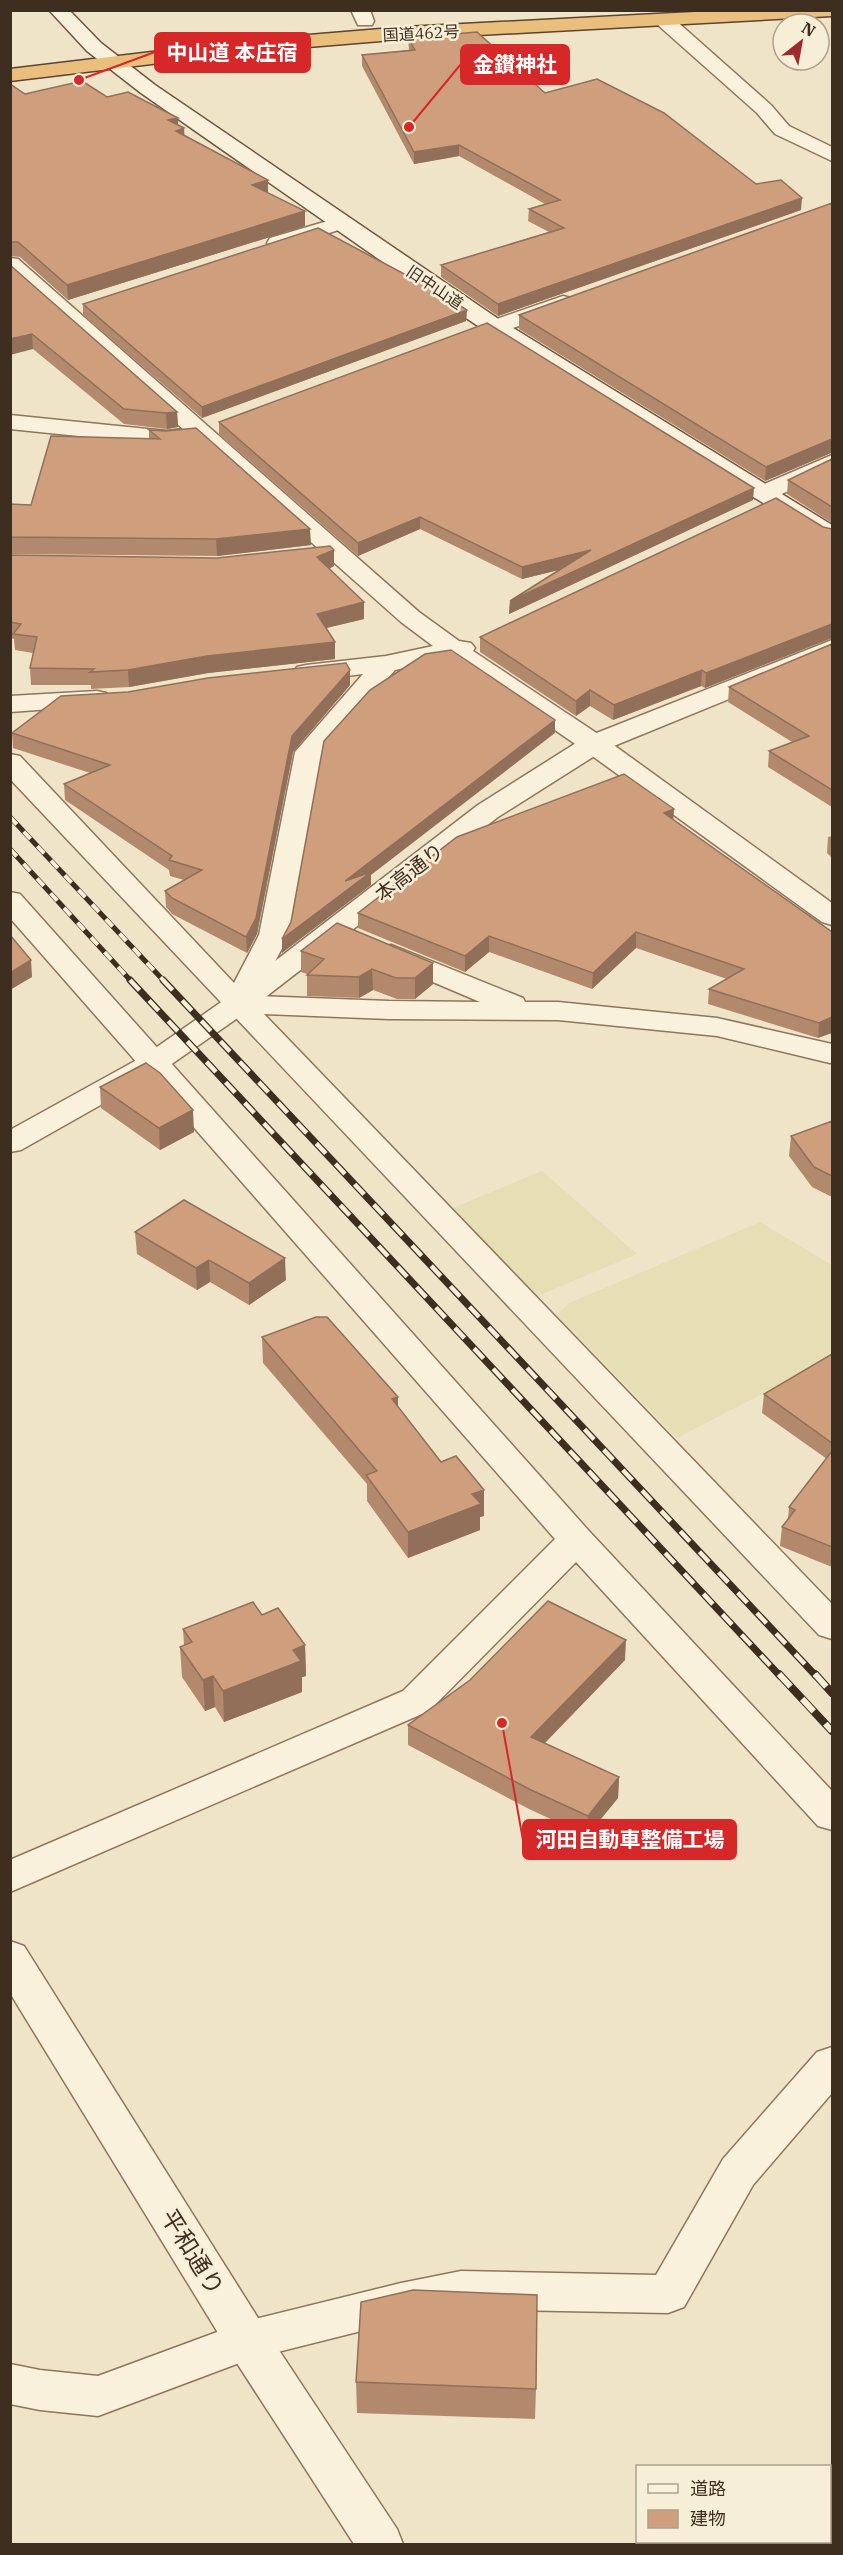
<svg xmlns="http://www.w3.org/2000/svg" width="843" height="2555" viewBox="0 0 843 2555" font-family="'IBM Plex Serif','Noto Sans JP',serif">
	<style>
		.farmland { fill: #e6deb5 }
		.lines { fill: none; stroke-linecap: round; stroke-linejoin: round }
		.minor-casing { stroke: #8d765c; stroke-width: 3 }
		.tertiary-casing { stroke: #8d765c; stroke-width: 3 }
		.secondary-casing { stroke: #6f573f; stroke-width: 3 }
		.trunk-casing { stroke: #5b4430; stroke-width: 3 }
		.minor { fill: #faf1dc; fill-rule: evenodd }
		.tertiary { fill: #faf1dc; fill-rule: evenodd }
		.secondary { fill: #faf1dc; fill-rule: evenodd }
		.trunk { fill: #eabe7c; fill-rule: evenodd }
		.rail-far2-casing { stroke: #3d2e20; stroke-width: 5 }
		.rail-far1-casing { stroke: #3d2e20; stroke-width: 7 }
		.rail-casing { stroke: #3d2e20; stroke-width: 8 }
		.rail-far2 { stroke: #f7eed8; stroke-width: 4; stroke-dasharray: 10; stroke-linecap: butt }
		.rail-far1 { stroke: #f7eed8; stroke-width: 4.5; stroke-dasharray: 14; stroke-linecap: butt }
		.rail { stroke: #f7eed8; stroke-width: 6; stroke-dasharray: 17; stroke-linecap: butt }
		.wall { fill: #b2896c }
		.shaded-wall { fill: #916f58 }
		.building { fill: #cf9f7d; stroke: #916f58; stroke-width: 1.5 }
		.labels { text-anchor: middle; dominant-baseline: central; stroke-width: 5; stroke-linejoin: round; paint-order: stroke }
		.far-street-label { font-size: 16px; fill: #3d2e20; stroke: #f7eed8 }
		.street-label { font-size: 20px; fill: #3d2e20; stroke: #f7eed8 }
		.near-street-label { font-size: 24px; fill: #3d2e20; stroke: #f7eed8 }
		.leader { fill: none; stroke: #d62828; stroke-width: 2 }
		.callout-dot { fill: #d62828; stroke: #f7eed8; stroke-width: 2 }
		.callout { fill: #d62828; stroke: #d62828; stroke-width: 2 }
		.callout-label { font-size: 21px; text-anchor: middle; font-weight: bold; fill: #fff }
	</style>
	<rect width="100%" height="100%" fill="#f0e4c8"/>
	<path class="farmland" d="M542 1171 637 1254 533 1298 448 1210Z
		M760 1222 832 1265V1358L677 1438 557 1315 569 1303Z"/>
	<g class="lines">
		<defs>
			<path id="minor" d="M351 10H370L374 21 372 25H358Z
				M666 16 673 18 771 105 789 126 832 147V161L775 134 757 113 659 26 657 22 659 18Z
				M341 217 348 219 351 223 348 227 278 249 270 248 267 243 270 238Z
				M10 258 18 259 419 612 459 641 471 643 475 648 473 651 604 738 832 903V925L822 922 584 750 450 658 395 670 322 753 289 935 257 996 389 1001 480 1002 381 960 376 954 381 948 391 945 523 998 525 1002H558L717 1018 832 1044V1063H830L717 1036 558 1020 389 1019 264 1014 832 1604V1639L819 1635 10 779V754L20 756 234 983 259 935 295 752 363 674 306 681 297 679 293 673 297 667 306 665 386 656 433 646 401 622 196 440 167 445 10 429V415L167 431 183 429 10 276Z
				M563 296 571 298 574 303 571 308 496 334 488 332 485 327 488 322Z
				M832 455V471L773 498 764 500 755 498 752 493 755 488Z
				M97 691 106 693 110 699 106 705 10 712V696Z
				M10 892 20 894 589 1531 832 1791V1830L818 1826 576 1562 429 1711 10 1892V1860L403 1691 555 1539 10 918Z
				M832 2047V2093L753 2185 684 2307 668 2313 461 2309 401 2321 250 2359 98 2416 40 2410 10 2404V2364L40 2370 98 2376 247 2321 401 2283 461 2271 656 2275 723 2159 817 2052Z"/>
			<path id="tertiary" d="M832 640V657L604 750 498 817 249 1010 166 1068 21 1150 10 1152V1130L144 1056 227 998 478 805 584 738Z
				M10 1941 24 1946 263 2326 397 2529 403 2544H354L231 2354 10 1993Z"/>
			<path id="secondary" d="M49 10H69L101 43 155 85 497 318 832 525V542L823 540 481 328 390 267 141 93 87 51Z"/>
			<path id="trunk" d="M733 10H832V16L405 39 260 51 10 81V69L260 39 405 27Z"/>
		</defs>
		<use href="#minor" class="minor-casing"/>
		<use href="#tertiary" class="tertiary-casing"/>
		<use href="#secondary" class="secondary-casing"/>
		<use href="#trunk" class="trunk-casing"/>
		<use href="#minor" class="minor"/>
		<use href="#tertiary" class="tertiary"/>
		<use href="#secondary" class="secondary"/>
		<use href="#trunk" class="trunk"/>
		<defs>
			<path id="rail-far2" d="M10 817 164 981
				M10 849 131 981"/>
			<path id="rail-far1" d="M130 980 780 1676
				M163 980 816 1676"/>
			<path id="rail" d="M779 1674 832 1731
				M815 1674 832 1693"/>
		</defs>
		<use href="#rail-far2" class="rail-far2-casing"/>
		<use href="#rail-far1" class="rail-far1-casing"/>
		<use href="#rail" class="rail-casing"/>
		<use href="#rail-far2" class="rail-far2"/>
		<use href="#rail-far1" class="rail-far1"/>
		<use href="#rail" class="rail"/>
	</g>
	<path class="wall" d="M408 38 545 93 756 184 801 210 498 316 441 277V265L549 232 528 221 529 209 545 204 459 156 414 164 362 66V55L409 50Z
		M10 84 25 94 107 97 178 118V125L184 135 268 180V193L305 226 68 300 20 257 10 256Z
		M832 203V454L831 453 765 481 519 329V315Z
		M10 265 177 412 178 427 167 429 124 424 33 349Z
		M83 304 467 310 466 321 202 418 83 315Z
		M219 422 753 500 509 614 510 601 559 570 522 579 420 529 358 556 219 434Z
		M149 430 311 545 217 556 10 554V504L31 505 149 438Z
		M832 459V523L787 494 788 480Z
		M823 527 832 529V638L705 688 701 686 613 720 590 706 576 716 480 652V637Z
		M10 555 334 566 329 569 364 602V619L326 628 335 642V659L208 673 129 687 91 689V685H31L30 668 33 653 15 650 14 639 10 638Z
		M832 644V807L768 767 769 751 792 742 728 702 729 687Z
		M350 670V685L293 752 257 934 247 953 172 914 166 907 165 891 184 880 170 876 169 870 65 800 64 784 90 773 13 748 12 733 128 692Z
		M674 809 673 819 832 932 818 1038 708 1004 709 989 727 979 636 948 592 989 489 952 465 972 358 928V913Z
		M832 836V858L827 853 828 837Z
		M301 951 433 963V984L415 999H397L373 990 359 998 307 996V974L301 972Z
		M100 1087 194 1132 160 1150 101 1108Z
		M832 1121V1197L812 1187 789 1156 791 1136Z
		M135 1232 286 1280 249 1305 210 1282 197 1290 137 1254Z
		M262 1337 398 1397V1407L441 1462 484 1490V1516L480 1517V1530L408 1558 367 1501V1484L263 1363Z
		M832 1354V1567L780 1546 782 1527 788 1519 789 1507 827 1459 762 1413 764 1394Z
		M262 1615 305 1645 306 1676 302 1677V1692L224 1722 215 1707 205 1711 182 1677 180 1647 184 1645 183 1629Z
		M625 1660 545 1743 619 1777 618 1798 587 1836 529 1809 408 1745V1725Z
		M356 2382 536 2389 535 2419 357 2413Z"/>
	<path class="shaded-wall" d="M178 118V130L184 128 185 143 168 120Z
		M459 145V156L414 164V152Z
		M268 180V194L252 185Z
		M802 198 801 210 498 316V304Z
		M305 211V226L68 300 67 285Z
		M467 310 466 321 202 418V407Z
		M32 334 33 349 10 355V339Z
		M177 412 178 427 167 429 166 413Z
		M832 439 831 453 765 481 766 467Z
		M754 488 753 500 509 614 510 601Z
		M420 517V529L358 556V543Z
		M310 529 311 545 217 556 216 539Z
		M334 550V566L317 574V557Z
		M591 550 590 562 522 579V567Z
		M364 602V619L318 630 317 614Z
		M832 624V638L705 688 706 673Z
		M335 642V659L208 673 129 687 128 670 207 656Z
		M350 670V685L293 752 257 934 247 953 246 937 292 736Z
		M702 670 701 686 613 720 614 705Z
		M590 690V706L576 716V701Z
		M555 720V733L371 875V885L282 953V939L345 881Z
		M674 809 673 824 664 813Z
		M636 932V948L592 989 593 973Z
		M489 936V952L465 972V956Z
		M31 960 32 977 10 990V973Z
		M433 963V984L415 999V978Z
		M372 969 373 990 359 998V977Z
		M832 1017V1033L818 1038 819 1023Z
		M193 1110 194 1132 160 1150 159 1128Z
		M285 1258 286 1280 249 1305V1283Z
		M209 1260 210 1282 197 1290 196 1268Z
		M398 1397V1423L392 1399Z
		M484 1490V1516L480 1517V1530L408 1558V1532L472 1494Z
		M626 1640 625 1660 531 1757V1737Z
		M305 1645 306 1676 302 1677V1692L224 1722 223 1691 293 1650Z
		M213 1676 215 1707 205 1711 203 1680Z
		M619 1777 618 1798 587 1836 588 1816Z"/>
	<path class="building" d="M477 32 545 93 597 79 664 113 756 184 781 180 802 198 498 304 441 265 564 228 529 209 560 200 459 145 414 152 362 55 415 50 408 38Z
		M82 81 107 97 128 92 178 118 168 120 184 128 176 131 268 180 252 185 305 211 67 285 18 242H10V84L25 94Z
		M832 203V439L766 467 519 315Z
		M318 228 408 276 413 275 467 310 202 407 83 304Z
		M10 265 177 412 166 413 124 409 32 334 10 339Z
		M487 323 754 488 510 601 591 550 522 567 420 517 358 543 219 422Z
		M196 428 310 529 216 539 10 537V504L31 505 51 436 160 439 149 430 166 431Z
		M832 459V507L788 480Z
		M776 498 823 527 832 529V624L706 673 702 670 614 705 590 690 576 701 480 637Z
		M330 546 334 550 317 557 364 602 317 614 335 642 207 656 128 670 90 672 94 669 30 668 37 637 13 634 21 624 10 622V555L217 558Z
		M832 644V790L769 751 809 736 729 687Z
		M451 650 555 720 345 881 371 872 282 939 291 922 324 741 370 690 425 654Z
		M346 663 350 670 292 736 256 918 246 937 172 898 165 891 202 870 169 860 172 856 64 784 110 765 12 733 61 696 128 692 208 678Z
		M624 774 674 809 664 813 832 932V1017L819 1023 709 989 744 969 636 932 593 973 489 936 465 956 358 913 457 837Z
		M337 923 433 963 415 978H396L372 969 359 977 307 975 324 959 301 951Z
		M10 935 31 960 10 973Z
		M146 1063 160 1073 193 1110 159 1128 100 1087Z
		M832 1121V1176L814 1167 791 1136Z
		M184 1200 285 1258 249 1283 209 1260 196 1268 135 1232Z
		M316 1317H327L398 1397 392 1399 441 1462 456 1456 484 1490 472 1494 481 1504 408 1532 366 1475 377 1471 262 1337Z
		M832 1354V1443L764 1394Z
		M832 1451V1547L782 1527 795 1510 789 1507Z
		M548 1601 626 1640 531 1737 619 1777 588 1816 529 1789 408 1725 470 1680Z
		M253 1602 262 1615 278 1608 305 1645 293 1650 301 1661 223 1691 213 1676 203 1680 180 1647 192 1642 183 1629Z
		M413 2290 537 2295 536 2389 356 2382 361 2302Z"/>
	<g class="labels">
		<g class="far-street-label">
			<text transform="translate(421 33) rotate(-3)">国道462号</text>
			<text transform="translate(435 287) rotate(34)">旧中山道</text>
		</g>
		<g class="street-label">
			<text transform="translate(409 872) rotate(-38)">本高通り</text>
		</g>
		<g class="near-street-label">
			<text transform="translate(193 2252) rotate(58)">平和通り</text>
		</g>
	</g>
	<path class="leader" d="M79 80L155 52M409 127L461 64M502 1723L523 1840"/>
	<g class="callout-dot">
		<circle cx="79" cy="80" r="6"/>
		<circle cx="409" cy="127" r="6"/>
		<circle cx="502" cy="1723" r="6"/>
	</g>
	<g class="callout">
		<rect x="155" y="33" width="155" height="39" rx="6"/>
		<rect x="461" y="45" width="108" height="39" rx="6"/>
		<rect x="523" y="1820" width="213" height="39" rx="6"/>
	</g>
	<g class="callout-label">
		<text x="232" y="60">中山道 本庄宿</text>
		<text x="515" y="72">金鑚神社</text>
		<text x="630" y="1847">河田自動車整備工場</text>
	</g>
	<rect width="843" height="2555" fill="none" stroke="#3d2e20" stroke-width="24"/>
	<rect x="636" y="2465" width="195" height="78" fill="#f7eed8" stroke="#ada18e" stroke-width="1.5"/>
	<rect x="648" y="2484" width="30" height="9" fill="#faf1dc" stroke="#ada18e" stroke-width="1.5"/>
	<text x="690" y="2495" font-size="18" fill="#3d2e20">道路</text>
	<rect x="648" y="2510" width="30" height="18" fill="#cf9f7d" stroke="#ada18e" stroke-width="1.5"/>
	<text x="690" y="2525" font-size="18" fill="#3d2e20">建物</text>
	<g transform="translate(801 42) rotate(31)"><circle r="28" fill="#f7eed8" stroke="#ada18e" stroke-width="1.5"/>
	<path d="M0-4.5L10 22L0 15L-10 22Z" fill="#9e2a2b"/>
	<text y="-9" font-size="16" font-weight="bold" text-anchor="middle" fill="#3d2e20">N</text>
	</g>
</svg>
